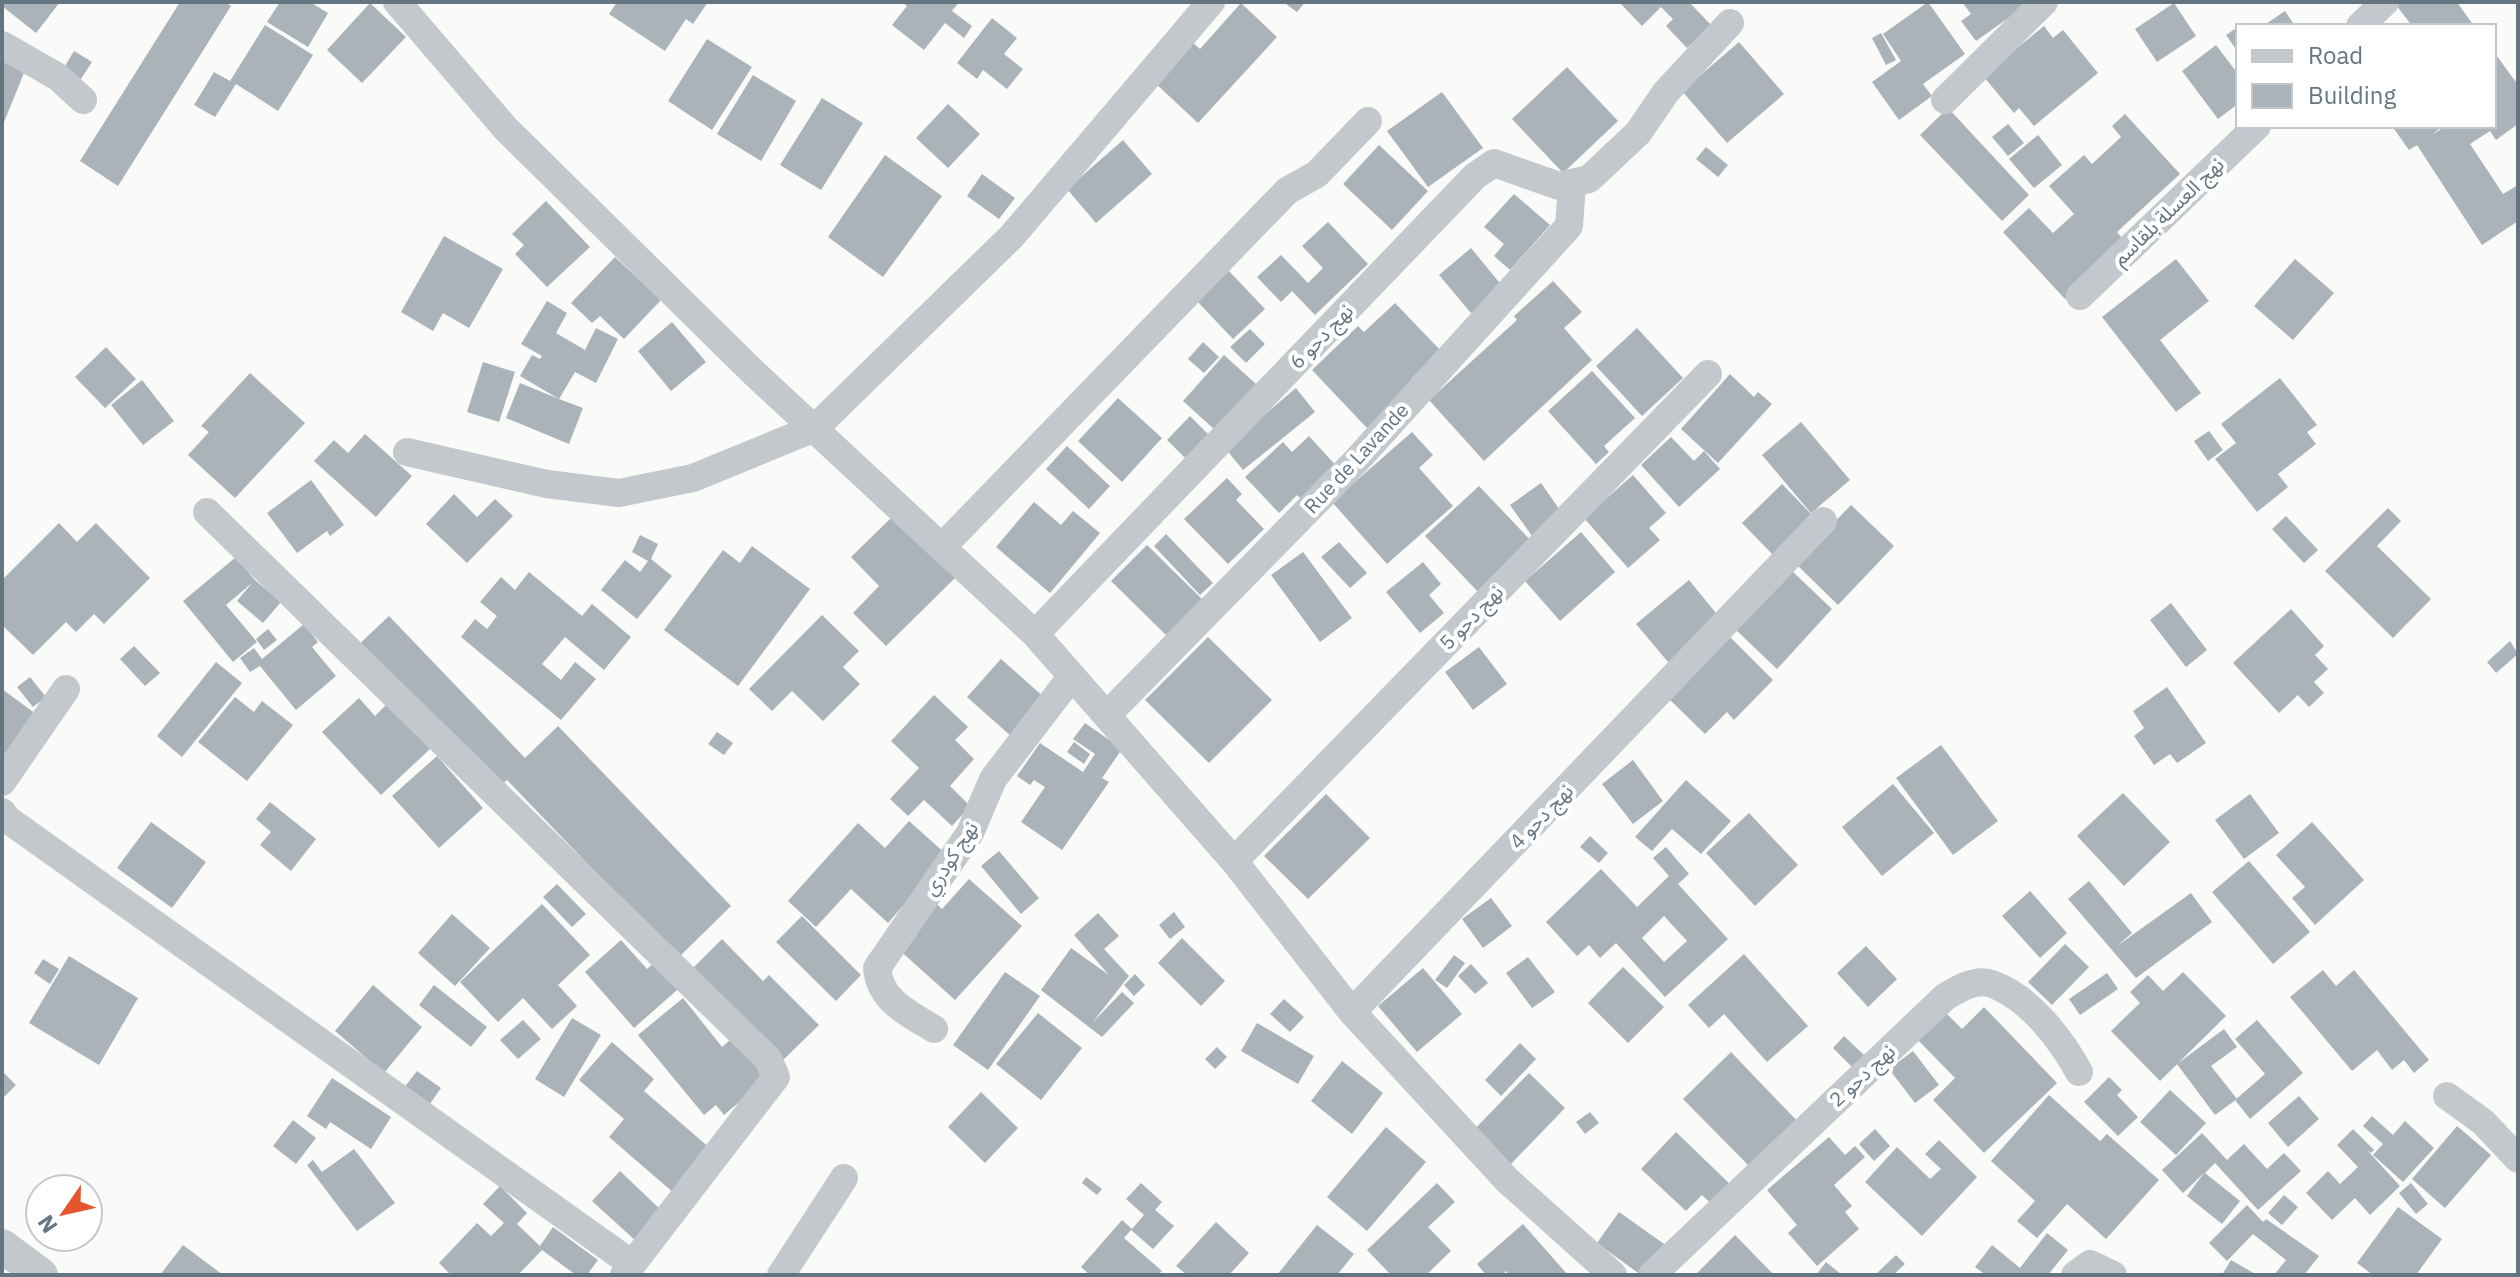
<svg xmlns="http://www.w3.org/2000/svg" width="2520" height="1277" viewBox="0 0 2520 1277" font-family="'IBM Plex Sans','Noto Sans Arabic',sans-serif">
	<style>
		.building { fill: #aab3b9; fill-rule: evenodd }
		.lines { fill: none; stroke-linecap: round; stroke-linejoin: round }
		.minor { stroke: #c3c8cc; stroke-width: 28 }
		.tertiary { stroke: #c3c8cc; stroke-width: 34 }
		.labels { text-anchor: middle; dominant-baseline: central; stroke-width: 8; stroke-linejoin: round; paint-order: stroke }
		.street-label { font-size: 20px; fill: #657683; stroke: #fff }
	</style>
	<rect width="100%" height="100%" fill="#fafaf8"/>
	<path class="building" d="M2 2H60L36 33 2 6Z
		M180 2H225L231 6 118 186 80 161Z
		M280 2H310L328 13 308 47 267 22Z
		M617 2H708L693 24 686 19 665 51 609 14Z
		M902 2H959L952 11 972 26 964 38 945 23 924 50 892 25 907 6Z
		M1283 2H1305L1297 12Z
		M1619 2H1689L1711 25 1687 48 1666 26 1673 19 1661 7 1642 26Z
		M1928 2 1965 54 1923 84 1932 96 1899 120 1872 82 1901 61 1883 34Z
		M1962 2H2031L1976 41 1961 21 1971 14Z
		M2394 2H2457L2474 26H2412Z
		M370 3 406 37 362 83 327 50Z
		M1241 3 1277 37 1198 123 1154 82 1191 41 1200 49Z
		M2174 3 2196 36 2157 62 2135 29Z
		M2285 11 2295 26H2263Z
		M992 18 1017 38 1004 54 1023 69 1007 89 983 70 977 79 957 63Z
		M265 25 313 55 278 111 236 84 215 117 194 105 214 72 230 81Z
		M2044 26 2053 38 2063 30 2098 73 2034 126 2019 108 2014 113 1983 76Z
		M2238 27V52L2226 35Z
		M1881 33 1896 60 1886 65 1872 38Z
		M707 39 752 67 712 130 668 101Z
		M1739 42 1784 94 1727 143 1682 91Z
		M2216 45 2238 74V111L2235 106 2218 119 2182 71Z
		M74 51 92 62 79 82 62 71Z
		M2494 52 2518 85V124L2496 140 2490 131 2470 144 2503 194 2518 185V221L2482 245 2417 145 2409 150 2392 126H2442L2432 135 2445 126H2494Z
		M2 59 26 68 2 127Z
		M1567 67 1618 121 1563 173 1512 119Z
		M753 75 796 101 761 161 717 134Z
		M1442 92 1483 148 1428 187 1387 131Z
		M822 98 863 123 821 190 780 165Z
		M948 104 980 134 948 168 916 138Z
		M1948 108 2029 195 2002 221 1920 135Z
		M2125 114 2180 174 2117 232 2126 243 2065 299 2003 232 2029 208 2053 233 2074 214 2049 186 2084 155 2092 164 2121 137 2112 126Z
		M2008 124 2024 143 2008 156 1992 137Z
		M2038 135 2062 165 2034 188 2009 159Z
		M1123 140 1152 174 1096 223 1067 189Z
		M1379 145 1428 191 1392 230 1343 184Z
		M1706 147 1728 165 1718 177 1696 159Z
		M885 155 942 196 883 277 828 237Z
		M982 174 1015 198 999 219 967 196Z
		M1514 194 1550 225 1510 270 1494 256 1504 244 1484 227Z
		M546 201 590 247 547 287 515 254 524 245 512 234Z
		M1328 222 1368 264 1315 315 1292 291 1281 302 1257 277 1281 255 1308 283 1323 268 1302 246Z
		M444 236 503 269 469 328 443 313 433 331 401 312Z
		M1471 248 1503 287 1471 313 1439 275Z
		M615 257 661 300 624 339 600 316 592 323 571 303Z
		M2176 259 2209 301 2160 340 2201 393 2176 412 2102 317Z
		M2295 259 2334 293 2293 340 2254 306Z
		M1228 270 1265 309 1233 339 1196 300Z
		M1553 281 1582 312 1564 328 1592 360 1484 461 1429 400 1517 320 1514 316Z
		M547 301 567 313 556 333 585 350 596 328 618 339 596 383 575 372 559 399 583 408 569 444 506 418 520 383 559 399 520 376 532 355 540 359 542 356 521 344Z
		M1395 303 1441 351 1412 378 1416 383 1367 428 1312 370 1358 326 1364 332Z
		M672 322 706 362 671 391 638 351Z
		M1637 328 1683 378 1642 416 1596 366Z
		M1250 329 1265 344 1246 363 1230 347Z
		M1203 342 1219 357 1204 373 1188 359Z
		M106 347 136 379 105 408 75 377Z
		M1224 355 1256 384 1215 430 1183 401Z
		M483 362 515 372 499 422 467 412Z
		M1592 371 1635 418 1604 446 1609 452 1596 464 1548 411Z
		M250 373 305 423 235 498 188 455 209 432 201 426Z
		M1730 374 1754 397 1758 392 1772 404 1718 463 1681 429Z
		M2280 378 2317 425 2307 432 2316 444 2278 474 2288 487 2257 512 2215 459 2236 443 2221 424Z
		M142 380 174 421 143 445 111 405Z
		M1296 388 1315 412 1243 470 1225 448Z
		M1118 398 1162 438 1122 482 1078 441Z
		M1190 416 1208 434 1185 458 1167 440Z
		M1801 422 1850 480 1811 513 1762 455Z
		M2209 431 2223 450 2208 461 2194 441Z
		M1412 432 1433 455 1419 468 1453 506 1387 564 1332 502Z
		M365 434 412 476 376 517 314 461 334 440 348 453Z
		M1309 436 1340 470 1304 502 1297 495 1279 513 1245 477 1283 442 1292 452Z
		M1671 437 1694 461 1704 451 1720 469 1679 507 1641 465Z
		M1067 446 1110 486 1089 509 1046 469Z
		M1633 475 1666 513 1649 528 1660 540 1628 568 1584 518Z
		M1227 478 1242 494 1236 500 1264 529 1228 564 1184 519Z
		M311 480 344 525 330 536 327 531 297 553 267 513Z
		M1541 483 1562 513 1532 536 1510 505Z
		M1782 484 1813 516 1773 555 1742 523Z
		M1479 486 1534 544 1481 595 1425 536Z
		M454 494 477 517 495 499 513 516 467 563 426 524Z
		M1034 502 1061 525 1073 511 1100 533 1050 593 996 547Z
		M1851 505 1894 546 1838 605 1795 563Z
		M2388 508 2401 521 2377 546 2431 599 2393 638 2325 571Z
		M893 516 955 578 886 646 853 613 879 586 851 557Z
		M2286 516 2318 550 2304 563 2272 529Z
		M59 523 77 542 96 523 150 578 104 624 94 614 76 632 66 622 33 655 2 625V580Z
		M1581 532 1615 572 1560 621 1525 581Z
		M1166 534 1213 583 1200 595 1154 546Z
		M640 535 658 544 651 559 672 576 637 619 601 590 625 560 640 572 648 561 632 552Z
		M1339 542 1367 573 1350 588 1321 557Z
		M1147 545 1202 599 1166 635 1111 581Z
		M752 546 810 589 738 686 664 630 723 550 740 563Z
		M1303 552 1352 618 1320 642 1271 575Z
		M236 557 255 580 281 602 263 623 237 601 252 583 226 605 257 642 233 662 183 601Z
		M1423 562 1441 584 1429 595 1444 613 1420 633 1386 592Z
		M1791 570 1832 609 1777 669 1736 630Z
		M529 572 582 616 592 604 631 637 604 670 565 637 542 664 561 680 575 662 596 679 561 720 461 637 475 619 487 629 497 616 480 602 501 577 515 590Z
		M1689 580 1720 618 1668 662 1636 624Z
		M2171 603 2207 650 2186 667 2150 620Z
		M2291 609 2324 646 2315 655 2328 669 2314 682 2324 693 2309 707 2298 695 2279 713 2233 663Z
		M822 615 859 651 843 667 860 684 823 721 792 691 772 711 749 689Z
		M389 616 525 758 558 726 731 906 678 958 507 780 494 792 355 648Z
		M304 624 318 642 312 647 336 676 296 710 260 666 250 672 240 658 254 648 262 659Z
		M268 629 277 640 264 650 256 639Z
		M1729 636 1773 680 1734 720 1727 712 1705 734 1668 698Z
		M1208 637 1272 700 1209 763 1145 700Z
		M2510 641 2518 654 2496 673 2487 662Z
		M134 646 160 673 145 686 120 659Z
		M1479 647 1507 684 1473 710 1445 672Z
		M1001 659 1046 699 1012 737 967 697Z
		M216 662 242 683 182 757 157 736Z
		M30 677 46 697 33 707 17 687Z
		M2167 687 2206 743 2177 763 2170 754 2154 765 2134 736 2144 728 2133 711Z
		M2 689 44 720 2 778Z
		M934 695 968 727 955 740 974 759 950 786 970 806 952 826 924 800 908 816 890 799 919 768 891 741Z
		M235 697 254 712 262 701 293 725 247 781 198 742Z
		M359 698 375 716 388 703 430 749 381 795 322 732Z
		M1085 723 1122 749 1102 778 1109 782 1062 850 1021 822 1045 787 1034 780 1030 785 1017 776 1040 743 1083 772 1095 754 1073 739Z
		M717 732 733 743 724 755 708 744Z
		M1074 742 1090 754 1084 764 1067 752Z
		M1941 745 1998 821 1953 855 1896 778Z
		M437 756 483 808 439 848 392 796Z
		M1633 760 1663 801 1633 824 1602 784Z
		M1686 780 1731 821 1701 854 1672 829 1652 851 1635 837Z
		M1893 784 1934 833 1882 876 1842 827Z
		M2123 793 2170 842 2124 886 2077 836Z
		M1326 794 1370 838 1308 899 1264 856Z
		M2250 794 2279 833 2244 859 2215 820Z
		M270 802 316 839 291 871 260 845 271 832 256 819Z
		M1749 813 1798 865 1755 906 1706 853Z
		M909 821 947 855 888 923 851 889 816 927 788 901 858 823 885 848Z
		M151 822 206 862 172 908 117 868Z
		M2312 822 2364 880 2315 925 2292 898 2305 887 2276 855Z
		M1590 836 1608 853 1599 863 1580 847Z
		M1666 847 1689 874 1678 884 1728 939 1665 997 1616 943 1600 958 1589 945 1577 956 1546 922 1601 869 1637 907 1669 876 1653 858ZM1664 916 1687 941 1664 962 1642 938Z
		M999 851 1039 898 1021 914 981 866Z
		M2249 861 2310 932 2273 964 2212 892Z
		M969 879 1022 926 955 1000 897 948 937 904 942 909Z
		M2089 881 2132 933 2117 946 2191 893 2212 922 2136 978 2068 899Z
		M557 884 586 914 572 927 543 897Z
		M2030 891 2067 933 2040 958 2002 916Z
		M1491 898 1512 926 1483 948 1462 919Z
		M542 904 590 955 558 985 577 1006 552 1029 523 998 498 1022 460 982Z
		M1174 912 1185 927 1170 939 1159 925Z
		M1098 913 1119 936 1104 949 1129 976 1092 1023 1122 992 1134 1003 1102 1037 1041 990 1071 948 1109 975 1074 935Z
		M452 914 490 948 455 986 418 953Z
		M802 916 861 975 836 1001 776 942Z
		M1182 938 1225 981 1201 1006 1158 963Z
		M722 939 763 981 769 975 819 1025 779 1064 689 972Z
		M621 940 647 969 661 956 685 983 634 1028 585 972Z
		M2065 944 2089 967 2052 1005 2028 982Z
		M1866 946 1897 979 1868 1007 1837 973Z
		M1744 954 1808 1026 1767 1062 1724 1014 1709 1028 1688 1005Z
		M1454 955 1465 963 1447 988 1435 980Z
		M69 956 138 998 99 1065 29 1023Z
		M1528 957 1555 992 1532 1008 1506 973Z
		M43 959 59 969 50 984 34 973Z
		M1471 964 1488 983 1475 994 1458 976Z
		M1623 967 1664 1007 1628 1043 1588 1003Z
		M1423 968 1462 1014 1417 1052 1378 1006Z
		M2323 970 2336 986 2354 970 2429 1060 2414 1073 2404 1060 2392 1070 2377 1050 2352 1071 2290 997Z
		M1005 972 1040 996 988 1070 953 1045Z
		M2183 972 2226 1016 2160 1081 2111 1031 2140 1003 2130 992 2148 975 2163 991Z
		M2107 973 2118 989 2080 1015 2069 999Z
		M1135 974 1145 985 1134 996 1124 985Z
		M373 985 422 1027 384 1073 335 1031Z
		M434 985 487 1027 471 1047 419 1005Z
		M683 998 722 1047 737 1034 771 1075 724 1115 716 1105 704 1115 638 1035Z
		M1284 999 1304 1017 1290 1032 1270 1014Z
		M1984 1007 2057 1083 1984 1153 1933 1100 1955 1078 1918 1040 1946 1013 1962 1029Z
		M1038 1013 1082 1048 1041 1100 996 1064Z
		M572 1018 601 1035 564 1097 535 1079Z
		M523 1020 541 1039 518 1059 500 1040Z
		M2257 1020 2303 1073 2250 1119 2235 1100 2265 1074 2235 1039Z
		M1257 1023 1314 1056 1298 1084 1241 1051Z
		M2224 1029 2237 1047 2211 1066 2237 1099 2215 1115 2177 1064Z
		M1844 1036 1865 1056 1853 1068 1833 1048Z
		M612 1042 654 1079 644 1091 712 1150 675 1194 609 1137 624 1119 579 1080Z
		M1520 1043 1536 1059 1501 1096 1485 1080Z
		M1217 1047 1227 1057 1215 1069 1205 1059Z
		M1913 1051 1939 1085 1915 1103 1889 1069Z
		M1731 1052 1800 1124 1753 1170 1683 1099Z
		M1342 1061 1383 1093 1352 1134 1311 1101Z
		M2 1071 16 1085 2 1099Z
		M417 1071 441 1088 425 1111 400 1093Z
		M1529 1073 1565 1108 1507 1168 1471 1133Z
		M2109 1077 2122 1090 2117 1095 2138 1117 2118 1136 2084 1102Z
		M332 1078 391 1117 371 1149 330 1122 326 1129 307 1116Z
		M2170 1090 2206 1123 2176 1155 2140 1122Z
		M981 1092 1018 1128 985 1163 948 1127Z
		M2049 1095 2100 1141 2107 1134 2159 1180 2106 1239 2067 1204 2037 1238 2017 1221 2035 1201 1991 1161Z
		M2299 1096 2319 1119 2288 1147 2268 1123Z
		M1590 1112 1599 1123 1585 1134 1576 1122Z
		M2372 1116 2393 1135 2405 1121 2434 1148 2403 1182 2373 1155 2383 1144 2363 1126Z
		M293 1120 316 1138 296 1164 273 1146Z
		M2457 1126 2491 1155 2445 1208 2412 1179Z
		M1386 1127 1426 1162 1367 1231 1327 1197Z
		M1875 1129 1890 1146 1874 1161 1859 1144Z
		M2353 1129 2374 1150 2371 1153 2367 1150 2400 1186 2370 1215 2355 1198 2332 1220 2306 1193 2328 1171 2340 1184 2358 1167 2337 1145Z
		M1676 1132 1734 1188 1716 1208 1702 1195 1686 1211 1641 1169Z
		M2202 1133 2227 1160 2244 1144 2267 1169 2284 1153 2301 1171 2258 1210 2215 1163 2205 1173 2240 1201 2222 1224 2187 1196 2204 1173 2183 1193 2162 1170Z
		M1829 1137 1845 1155 1855 1146 1865 1157 1834 1185 1852 1206 1845 1212 1859 1229 1817 1266 1788 1233 1797 1225 1767 1190Z
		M1939 1140 1977 1177 1922 1236 1865 1182 1897 1147 1930 1179 1941 1169 1925 1154Z
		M354 1149 395 1203 357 1231 307 1165 313 1160 322 1172Z
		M620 1171 664 1213 637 1242 592 1201Z
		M1086 1177 1102 1189 1097 1195 1082 1183Z
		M1141 1183 1162 1202 1155 1210 1174 1226 1153 1249 1131 1230 1144 1215 1126 1199Z
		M1437 1183 1455 1202 1428 1227 1451 1251 1426 1275H1391L1367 1250Z
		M2411 1183 2428 1204 2416 1214 2399 1193Z
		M500 1186 527 1213 517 1224 540 1246 553 1227 598 1260 587 1275H576L542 1250 518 1275H451L439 1263 477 1223 491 1236 504 1223 483 1204Z
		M2284 1195 2298 1207 2282 1225 2268 1213Z
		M2247 1205 2263 1222 2266 1219 2319 1256 2304 1275H2274L2286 1260 2253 1234 2227 1261 2209 1243Z
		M2398 1207 2442 1239 2416 1275H2373L2357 1263Z
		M1619 1212 1667 1246 1641 1275 1597 1243Z
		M1122 1220 1132 1229 1124 1238 1162 1271 1158 1275H1090L1081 1267Z
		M1216 1222 1249 1253 1229 1275H1187L1176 1266Z
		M1523 1224 1568 1275H1509L1506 1271 1502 1275H1486L1477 1264Z
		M1317 1225 1354 1254 1337 1275H1277Z
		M2047 1233 2068 1250 2048 1275H1986L1975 1267 1992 1245 2020 1268Z
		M1735 1235 1774 1275H1695Z
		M183 1245 223 1275H160Z
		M1896 1255 1905 1264 1893 1275H1875Z
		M2231 1260 2257 1275H2222Z
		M1826 1262 1842 1275H1816Z"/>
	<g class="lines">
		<path class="minor" d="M397 2 506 129 754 373 1035 634 1234 861 1352 1012 1507 1180 1613 1275
			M2360 26 2385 2
			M2 45 58 77 83 100
			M1945 100 2044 2
			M2080 296 2257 126
			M407 452 547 484 619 493 693 478 815 428 1012 236 1211 2
			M207 512 768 1059 776 1077 624 1275
			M944 545 1287 191 1317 174 1368 121
			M1035 634 1475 176 1494 163 1559 186 1589 179 1638 133 1666 92 1730 23
			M1108 714 1357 460 1569 226 1572 185
			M2 782 66 689
			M2 812 7 819 632 1264
			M1234 861 1708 374
			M1352 1012 1823 521
			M934 1029C908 1013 880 1001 877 968L970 833 993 779 1072 676
			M2447 1096 2483 1122 2518 1159
			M781 1275 844 1178
			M1652 1275 1945 997C1958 989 1976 978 1992 984 2029 997 2061 1039 2079 1072
			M2075 1275 2090 1264 2113 1275"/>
		<path class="tertiary" d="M2 1246 41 1275"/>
	</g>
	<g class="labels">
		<g class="street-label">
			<text transform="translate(2168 211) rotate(-44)">نهج العسلة بلقاسم</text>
			<text transform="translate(1321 336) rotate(-46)">نهج دحو 6</text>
			<text transform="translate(1356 458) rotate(-47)">Rue de Lavande</text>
			<text transform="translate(1471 617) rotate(-46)">نهج دحو 5</text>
			<text transform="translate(1541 816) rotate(-46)">نهج دحو 4</text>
			<text transform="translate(950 858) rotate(-57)">نهج كودري</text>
			<text transform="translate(1862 1075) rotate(-43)">نهج دحو 2</text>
		</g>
	</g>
	<rect width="2520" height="1277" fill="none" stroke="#657683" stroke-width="8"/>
	<rect x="2236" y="24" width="260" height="104" fill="#ffffff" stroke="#c1c8cd" stroke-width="2"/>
	<rect x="2252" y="50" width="40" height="12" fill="#c3c8cc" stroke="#c1c8cd" stroke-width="2"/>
	<text x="2308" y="64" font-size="24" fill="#657683">Road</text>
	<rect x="2252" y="84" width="40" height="24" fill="#aab3b9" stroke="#c1c8cd" stroke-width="2"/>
	<text x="2308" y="104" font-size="24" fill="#657683">Building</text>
	<g transform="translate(64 1213) rotate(236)"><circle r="38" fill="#ffffff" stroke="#c1c8cd" stroke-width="2"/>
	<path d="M0-6L14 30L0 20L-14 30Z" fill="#e4572e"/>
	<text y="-12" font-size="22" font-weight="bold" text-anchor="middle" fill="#657683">N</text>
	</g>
</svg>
